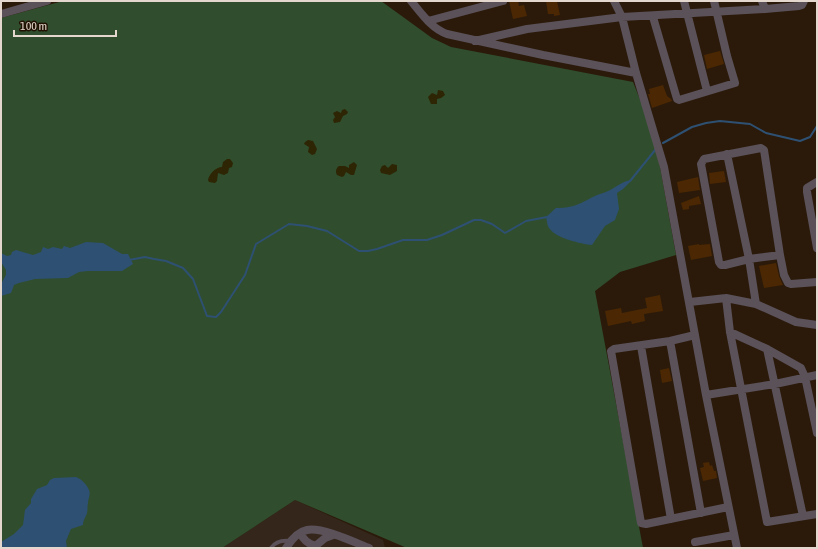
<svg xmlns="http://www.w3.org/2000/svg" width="818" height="549" viewBox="0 0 818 549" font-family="'Asap Condensed',sans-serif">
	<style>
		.industrial { fill: #35261b }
		.green { fill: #304e2d }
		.sand { fill: #2d2504 }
		.water { fill: #2e5072 }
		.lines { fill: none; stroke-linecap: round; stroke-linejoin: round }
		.stream { stroke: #2e5072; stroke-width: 2 }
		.building { fill: #4b2803 }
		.lane { stroke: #5a5159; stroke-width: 4 }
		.street { stroke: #5a5159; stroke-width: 8 }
	</style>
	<rect width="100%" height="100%" fill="#2b1a0a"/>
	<path class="industrial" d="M295 500 383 540 385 548H222Z"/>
	<path class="green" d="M63 1H381L432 38 451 47 633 82 643 107 658 156 676 255 620 272 595 291 643 548H407L295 500 222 548H1V18Z"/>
	<path class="sand" d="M438 90 443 91 445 95 441 98 437 99V104H431L428 97 432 93 437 95Z
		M345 109 348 112 347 114 343 116 340 122 334 123 333 120 335 117 333 113 337 111 341 113 342 110Z
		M308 140 313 141 317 149 315 154 312 155 308 152 309 147 304 144 305 142Z
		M227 159H230L233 163 232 167 229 168 228 173 224 175 218 173 217 181 215 183 209 182 208 180C209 174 216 167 222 167L223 162Z
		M354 162 357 165 354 175H351L346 172 344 176 342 177 337 175C335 172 336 168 339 166H345L349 168V165Z
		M392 164 397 165V171L390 175 381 173 380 170 382 166 385 165 388 168Z"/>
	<path class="water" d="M632 180 623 189 617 193 619 209 615 220 605 226 592 245C581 244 556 238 550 229 547 227 547 220 546 217L556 208C576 208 580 203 597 195 602 193 607 192 612 189 619 185 623 181 632 180Z
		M86 242 103 243 122 254H128L133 264 122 271H88L79 272 68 278 35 279 19 283 14 285 11 293 1 296V284L6 275V270L1 262V253L7 256 11 255 12 252 16 250 33 255 41 252 43 247 48 249 53 247 62 249 64 246 70 248Z
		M76 477C82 479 87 485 89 490 91 494 88 499 88 503 87 506 88 510 87 513 86 517 83 520 83 525L71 529 66 541 67 548H1V542L14 534 23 525 25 510 31 503V499L37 489 47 485 50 480 54 478Z"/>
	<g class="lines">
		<path class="stream" d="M663 143 692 127 706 123 720 121 750 124 766 133 800 141 810 137 817 126
			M630 181 656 149
			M129 260 145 257 154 259 166 261 183 268 193 279 207 316 216 317 221 312 245 275 256 244 289 224 307 226 327 231 359 251H368L377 249 403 240H427L442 235 474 220H481L492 224 505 233 526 221 547 217"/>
	</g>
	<path class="building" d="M509 1H518L519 6 524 5 527 16 513 19Z
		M546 1H557L560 15 554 16V14H548Z
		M720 51 724 64 707 69 704 55Z
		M663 85 667 96 671 99 672 101 652 108 648 94H650L649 89Z
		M724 171 726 182 710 184 709 173Z
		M698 177 700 190 679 193 677 182Z
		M699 196 701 204 689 206V209L683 210 681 203Z
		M699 244V245L710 244 712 256 691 260 688 246Z
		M776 263 779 276 783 285 764 288 759 266Z
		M660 295 663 311 644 314 645 321 632 324 631 321 608 326 605 311 621 308 622 313 647 308 645 298Z
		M669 368 672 381 662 383 660 370Z
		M709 462 710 466 712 465 714 471H716L717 478 703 481 700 468 704 467 703 463Z"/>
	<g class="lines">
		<path class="lane" d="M271 548C276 541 282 540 290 541"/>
		<path class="street" d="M411 1C422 14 431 28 447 34L543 55 636 73
			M614 1 622 17 636 73 664 167 706 395 737 548
			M684 1 707 91
			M765 9 799 6 802 5 804 1
			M1 14 47 1
			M653 17 677 99 679 100 735 83 727 56 714 1
			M428 21 503 1
			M475 41 527 29 622 17 765 9 762 1
			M727 154 749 259 756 304
			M817 182 807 188V192L817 248
			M780 255 749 259 725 265H721L719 262 701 164 704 159 761 148 764 150 780 255 784 275 788 283 791 284 817 282
			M726 298 730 332 767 522 817 514
			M690 302 726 298 756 304 796 322 817 325
			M730 332 767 349 801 368 805 377 817 433
			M695 335 670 341 614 349 611 351 641 523 646 524 728 507
			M670 341 701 513
			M641 346 671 519
			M767 349 803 516
			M706 395 775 384 817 375
			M300 533C304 540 307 543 315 546
			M695 542 734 535
			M286 548C291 540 297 532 307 530 322 527 354 542 369 548
			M313 548 325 538 333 535"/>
	</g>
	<rect width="818" height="549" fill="none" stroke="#e4d7cd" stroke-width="4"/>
	<path d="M14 30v6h102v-6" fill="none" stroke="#e4d7cd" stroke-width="2"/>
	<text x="20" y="30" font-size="12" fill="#e4d7cd" stroke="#211103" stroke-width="3" paint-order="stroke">100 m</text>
</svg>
